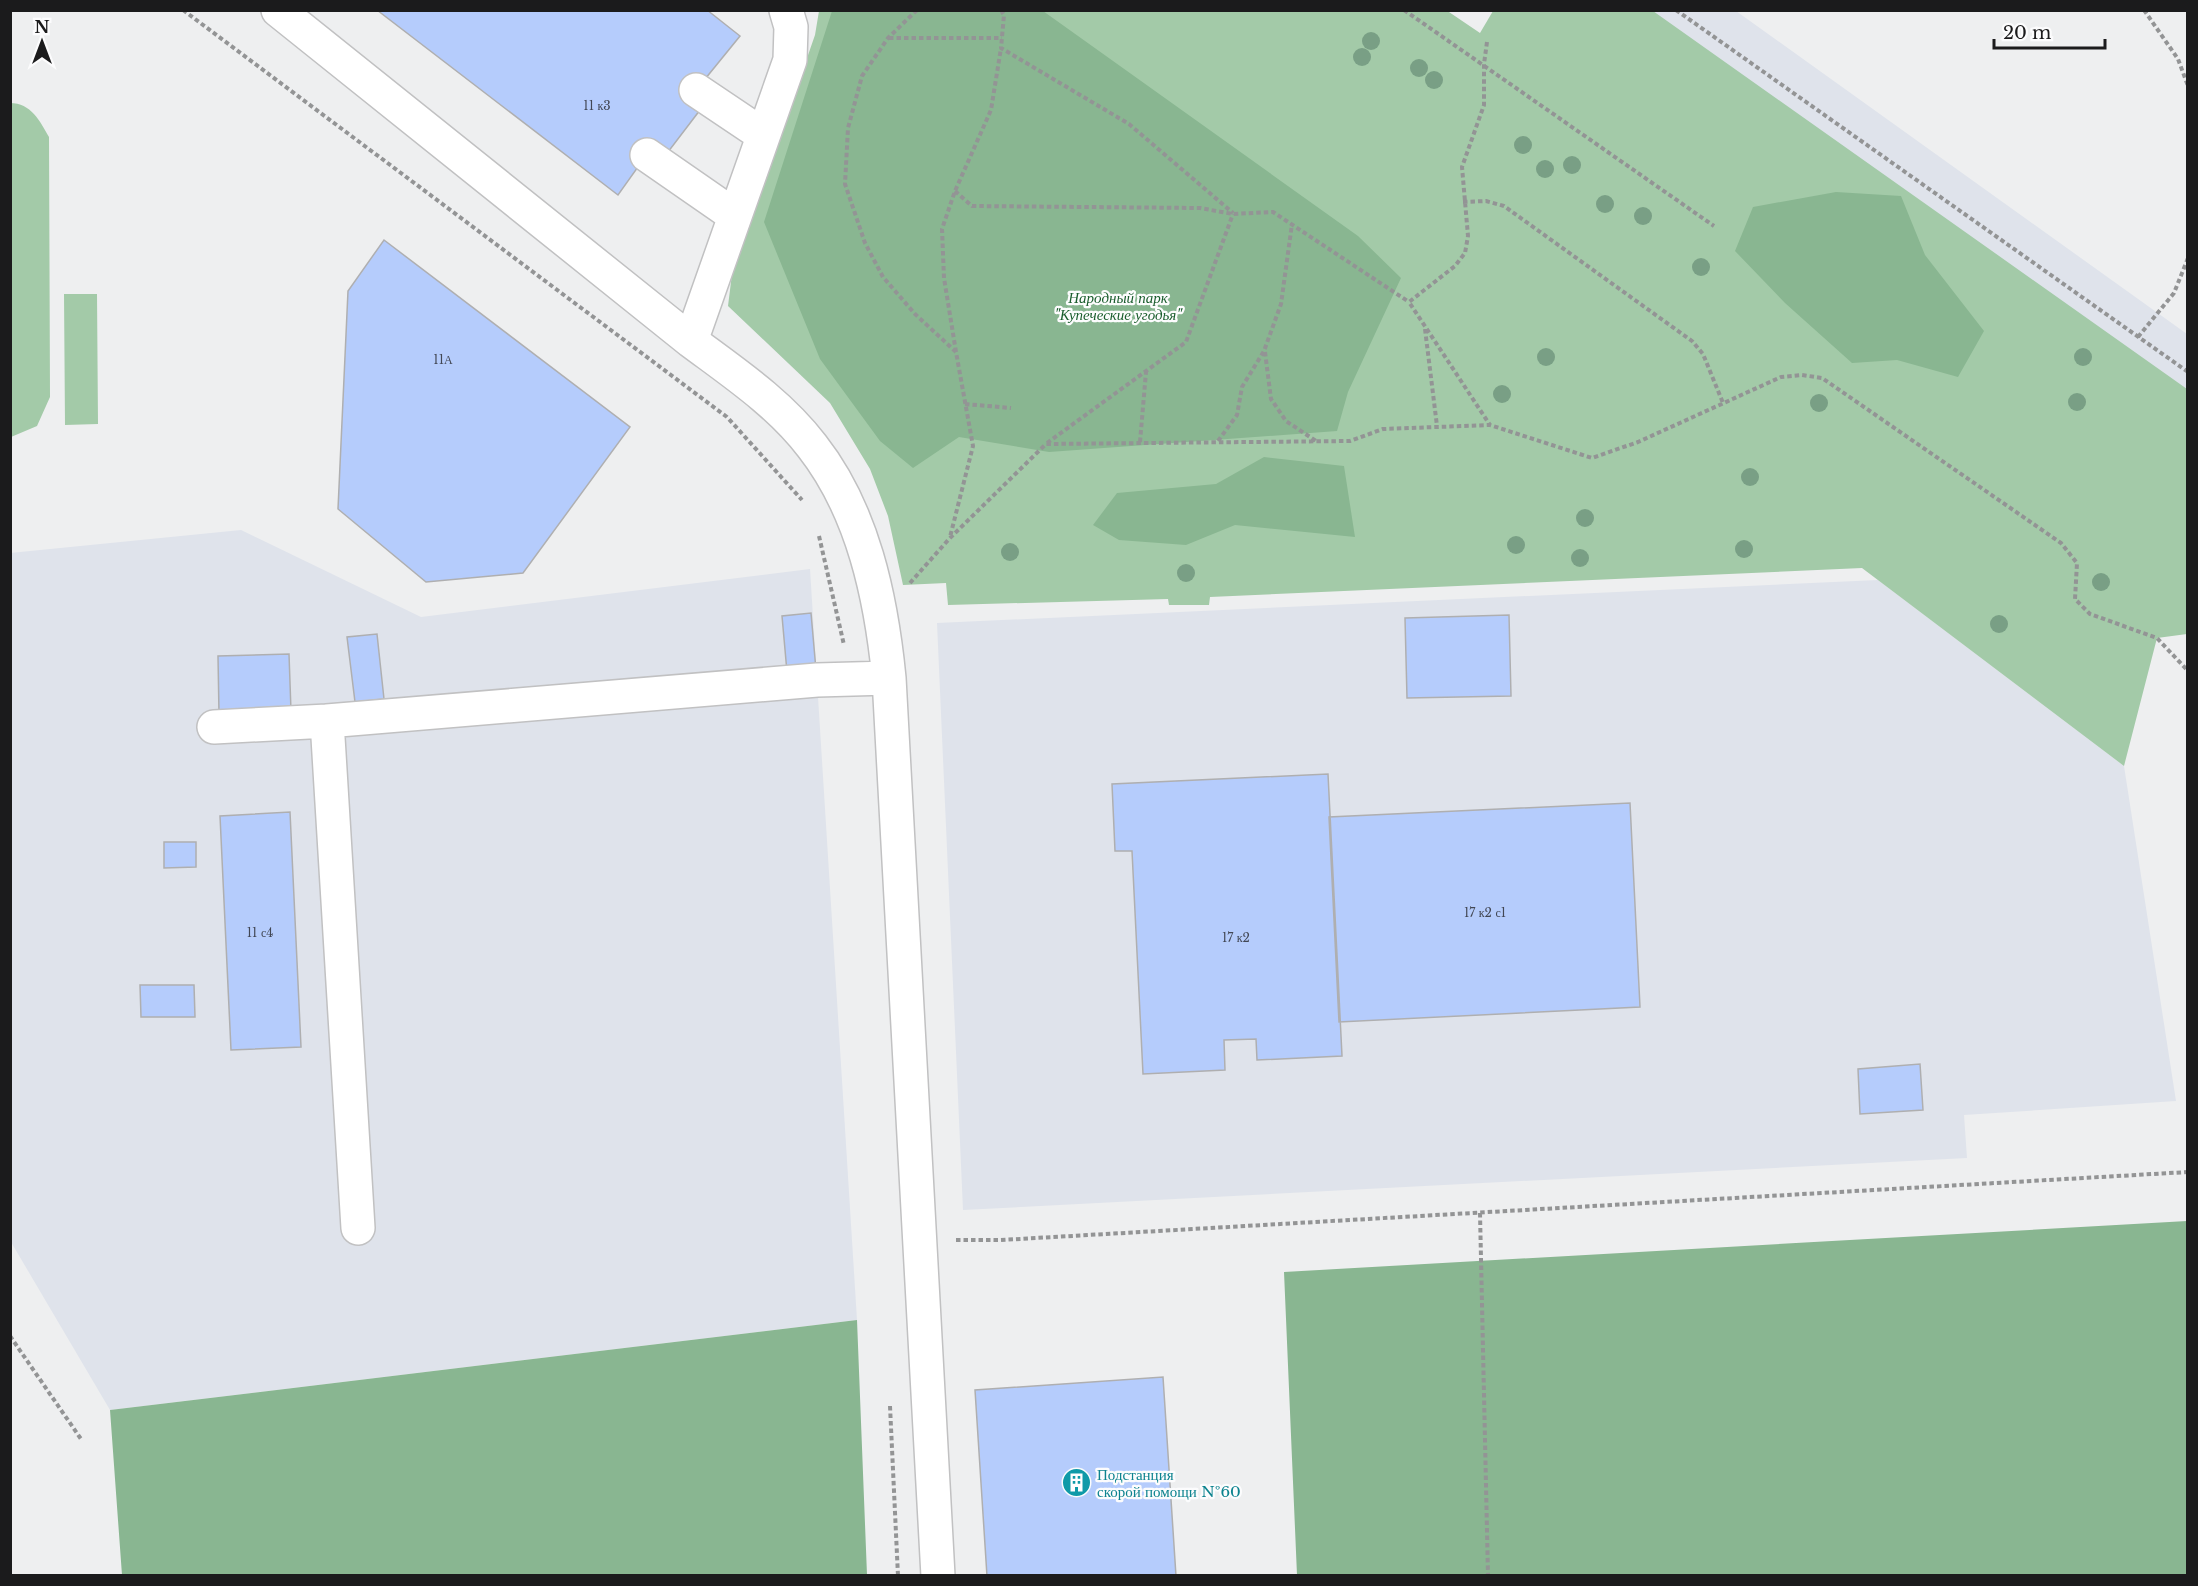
<svg xmlns="http://www.w3.org/2000/svg" width="2198" height="1586" viewBox="0 0 2198 1586" font-family="'Libre Baskerville',serif">
	<style>
		.built { fill: #dfe3eb }
		.green { fill: #a3caa8 }
		.forest { fill: #89b691 }
		.building { fill: #b5ccfc; stroke: #afafb0; stroke-width: 1.5 }
		.lines { fill: none; stroke-linecap: round; stroke-linejoin: round }
		.minor-casing { stroke: #c1c1c2; stroke-width: 36 }
		.path { stroke: #939495; stroke-width: 4; stroke-dasharray: 4.5 3; stroke-linecap: butt }
		.minor { stroke: #fff; stroke-width: 33 }
		.tree { fill: #799f85 }
		.labels { text-anchor: middle; dominant-baseline: central; stroke-width: 4.5; stroke-linejoin: round; paint-order: stroke }
		.number-label { font-size: 12px; fill: #424754 }
		.park-label { font-size: 15px; font-style: italic; fill: #1a5d2d; stroke: #fcfcfd }
		.culture-label { font-size: 15px; fill: #0d838f; stroke: #fcfcfd; text-anchor: start }
	</style>
	<rect width="100%" height="100%" fill="#eeeff0"/>
	<path class="built" d="M1514 11H1736L2187 334V496Z
		M241 530 421 617 810 569 857 1320 110 1410 11 1242 10 553Z
		M1878 580 2124 766 2176 1101 1964 1115 1967 1158 963 1210 937 623Z"/>
	<path class="green" d="M1446 10 1480 33 1493 11H1653L2187 389V634L2157 638 2124 766 1862 568 1210 597 1209 605H1169L1168 599 948 605 946 583 903 585 888 516 870 469 830 403 728 306 732 274 815 35 819 11Z
		M10 103C31 103 40 121 49 137L50 397 37 426 11 437Z
		M64 294H97L98 424 65 425Z"/>
	<path class="forest" d="M832 11H1043L1358 236 1401 278 1348 392 1337 431 1049 452 959 437 913 468 880 441 820 359 764 222Z
		M1836 192 1901 196 1925 255 1984 331 1958 377 1897 360 1852 363 1785 303 1735 251 1753 207Z
		M1264 457 1344 466 1355 537 1235 525 1186 545 1119 540 1093 525 1117 493 1216 484Z
		M2187 1221V1575H1297L1284 1272Z
		M857 1320 867 1575H122L110 1410Z"/>
	<path class="building" d="M377 10H707L740 36 688 100 700 110 668 152 655 143 618 195Z
		M384 240 630 427 523 573 426 582 338 509 348 291Z
		M811 613 816 670 787 672 782 616Z
		M1509 615 1511 696 1407 698 1405 618Z
		M377 634 384 699 355 702 347 637Z
		M289 654 291 711 219 714 218 656Z
		M1328 774 1342 1056 1257 1060 1256 1039 1224 1040 1225 1070 1143 1074 1132 851H1115L1112 784Z
		M1630 803 1640 1007 1339 1022 1329 817Z
		M290 812 301 1047 231 1050 220 816Z
		M164 842H196V867L164 868Z
		M140 985H194L195 1017H141Z
		M1920 1064 1923 1110 1860 1114 1858 1069Z
		M1163 1377 1176 1576H987L975 1390Z"/>
	<g class="lines">
		<defs>
			<path id="minor" d="M278 10 691 341C734 373 779 403 812 446 863 511 881 597 889 678L938 1576
				M696 90 763 135
				M647 155 735 216
				M691 341 790 60 791 27 786 10
				M214 727 327 721
				M358 1228 327 721 817 680 889 678"/>
		</defs>
		<use href="#minor" class="minor-casing"/>
		<path class="path" d="M183 10 727 417 802 500
			M917 10 888 38 862 76 848 128 845 184 865 243 883 277 915 314 956 352 973 446 950 537
			M1001 10 1004 15 1001 48 1129 124 1233 213
			M1404 10 1714 226
			M1676 10 2188 372
			M2144 10 2178 59 2188 86
			M889 38H1002
			M1487 42 1484 64V105L1462 167 1468 236 1465 253 1455 266 1409 302 1490 425
			M955 191 972 206 1200 208 1233 214 1273 212 1409 302
			M1463 202 1486 201 1504 206 1692 341 1703 354 1723 403
			M1425 329 1437 426
			M2138 337 2174 293 2188 258
			M956 352 944 278 942 229 955 191 991 110 1001 48
			M1265 352 1271 399 1286 421 1316 441
			M965 404 1011 408
			M1218 441 1237 415 1242 387 1264 351 1281 304 1292 224
			M1140 442 1146 372
			M1047 443 1186 342 1233 214
			M819 536 844 645
			M910 583 949 539 1046 444 1350 441 1383 429 1490 425 1592 458 1638 442 1781 377 1802 375 1822 378 2061 543 2077 563 2075 599 2090 614 2157 638 2188 671
			M1480 1213 1488 1576
			M956 1240H1001L2188 1172
			M10 1336 81 1439
			M890 1406 898 1576"/>
		<use href="#minor" class="minor"/>
	</g>
	<g class="tree">
		<circle cx="1371" cy="41" r="9"/>
		<circle cx="1362" cy="57" r="9"/>
		<circle cx="1419" cy="68" r="9"/>
		<circle cx="1434" cy="80" r="9"/>
		<circle cx="1523" cy="145" r="9"/>
		<circle cx="1572" cy="165" r="9"/>
		<circle cx="1545" cy="169" r="9"/>
		<circle cx="1605" cy="204" r="9"/>
		<circle cx="1643" cy="216" r="9"/>
		<circle cx="1701" cy="267" r="9"/>
		<circle cx="1546" cy="357" r="9"/>
		<circle cx="2083" cy="357" r="9"/>
		<circle cx="1502" cy="394" r="9"/>
		<circle cx="2077" cy="402" r="9"/>
		<circle cx="1819" cy="403" r="9"/>
		<circle cx="1750" cy="477" r="9"/>
		<circle cx="1585" cy="518" r="9"/>
		<circle cx="1516" cy="545" r="9"/>
		<circle cx="1744" cy="549" r="9"/>
		<circle cx="1010" cy="552" r="9"/>
		<circle cx="1580" cy="558" r="9"/>
		<circle cx="1186" cy="573" r="9"/>
		<circle cx="2101" cy="582" r="9"/>
		<circle cx="1999" cy="624" r="9"/>
	</g>
	<defs>
		<symbol id="building-disc" viewBox="-11 -11 22 22"><circle r="9.5" fill="#0f9aa8" stroke="#fcfcfd"/><path d="M-4-6H4V6H1V3H-1V6H-4ZM-2.5-4.3h1.7v1.8h-1.7ZM.8-4.3h1.7v1.8H.8ZM-2.5-1h1.7V.8h-1.7ZM.8-1h1.7V.8H.8Z" fill="#fff"/></symbol>
	</defs>
	<g fill-rule="evenodd">
		<use href="#building-disc" x="1060" y="1466" width="33" height="33"/>
	</g>
	<g class="labels">
		<g class="number-label">
			<text x="597" y="105">11 к3</text>
			<text x="443" y="359">11А</text>
			<text x="1485" y="912">17 к2 с1</text>
			<text x="260" y="932">11 с4</text>
			<text x="1236" y="937">17 к2</text>
		</g>
		<g class="park-label">
			<text x="1118" y="297">Народный парк<tspan x="1118" dy="17">"Купеческие угодья"</tspan></text>
		</g>
		<g class="culture-label">
			<text x="1097" y="1474">Подстанция<tspan x="1097" dy="17">скорой помощи №60</tspan></text>
		</g>
	</g>
	<rect width="2198" height="1586" fill="none" stroke="#1b1b1c" stroke-width="24"/>
	<g transform="translate(42 42)" stroke="#fcfcfd" stroke-width="4.5" paint-order="stroke">
	<path d="M0-4.5L10 22L0 15L-10 22Z" fill="#1b1b1c"/>
	<text y="-9" font-size="16" font-weight="bold" text-anchor="middle" fill="#1b1b1c">N</text>
	</g>
	<path d="M1994 39v9h111v-9" fill="none" stroke="#1b1b1c" stroke-width="3"/>
	<text x="2003" y="39" font-size="18" fill="#1b1b1c" stroke="#fcfcfd" stroke-width="4.5" paint-order="stroke">20 m</text>
</svg>
